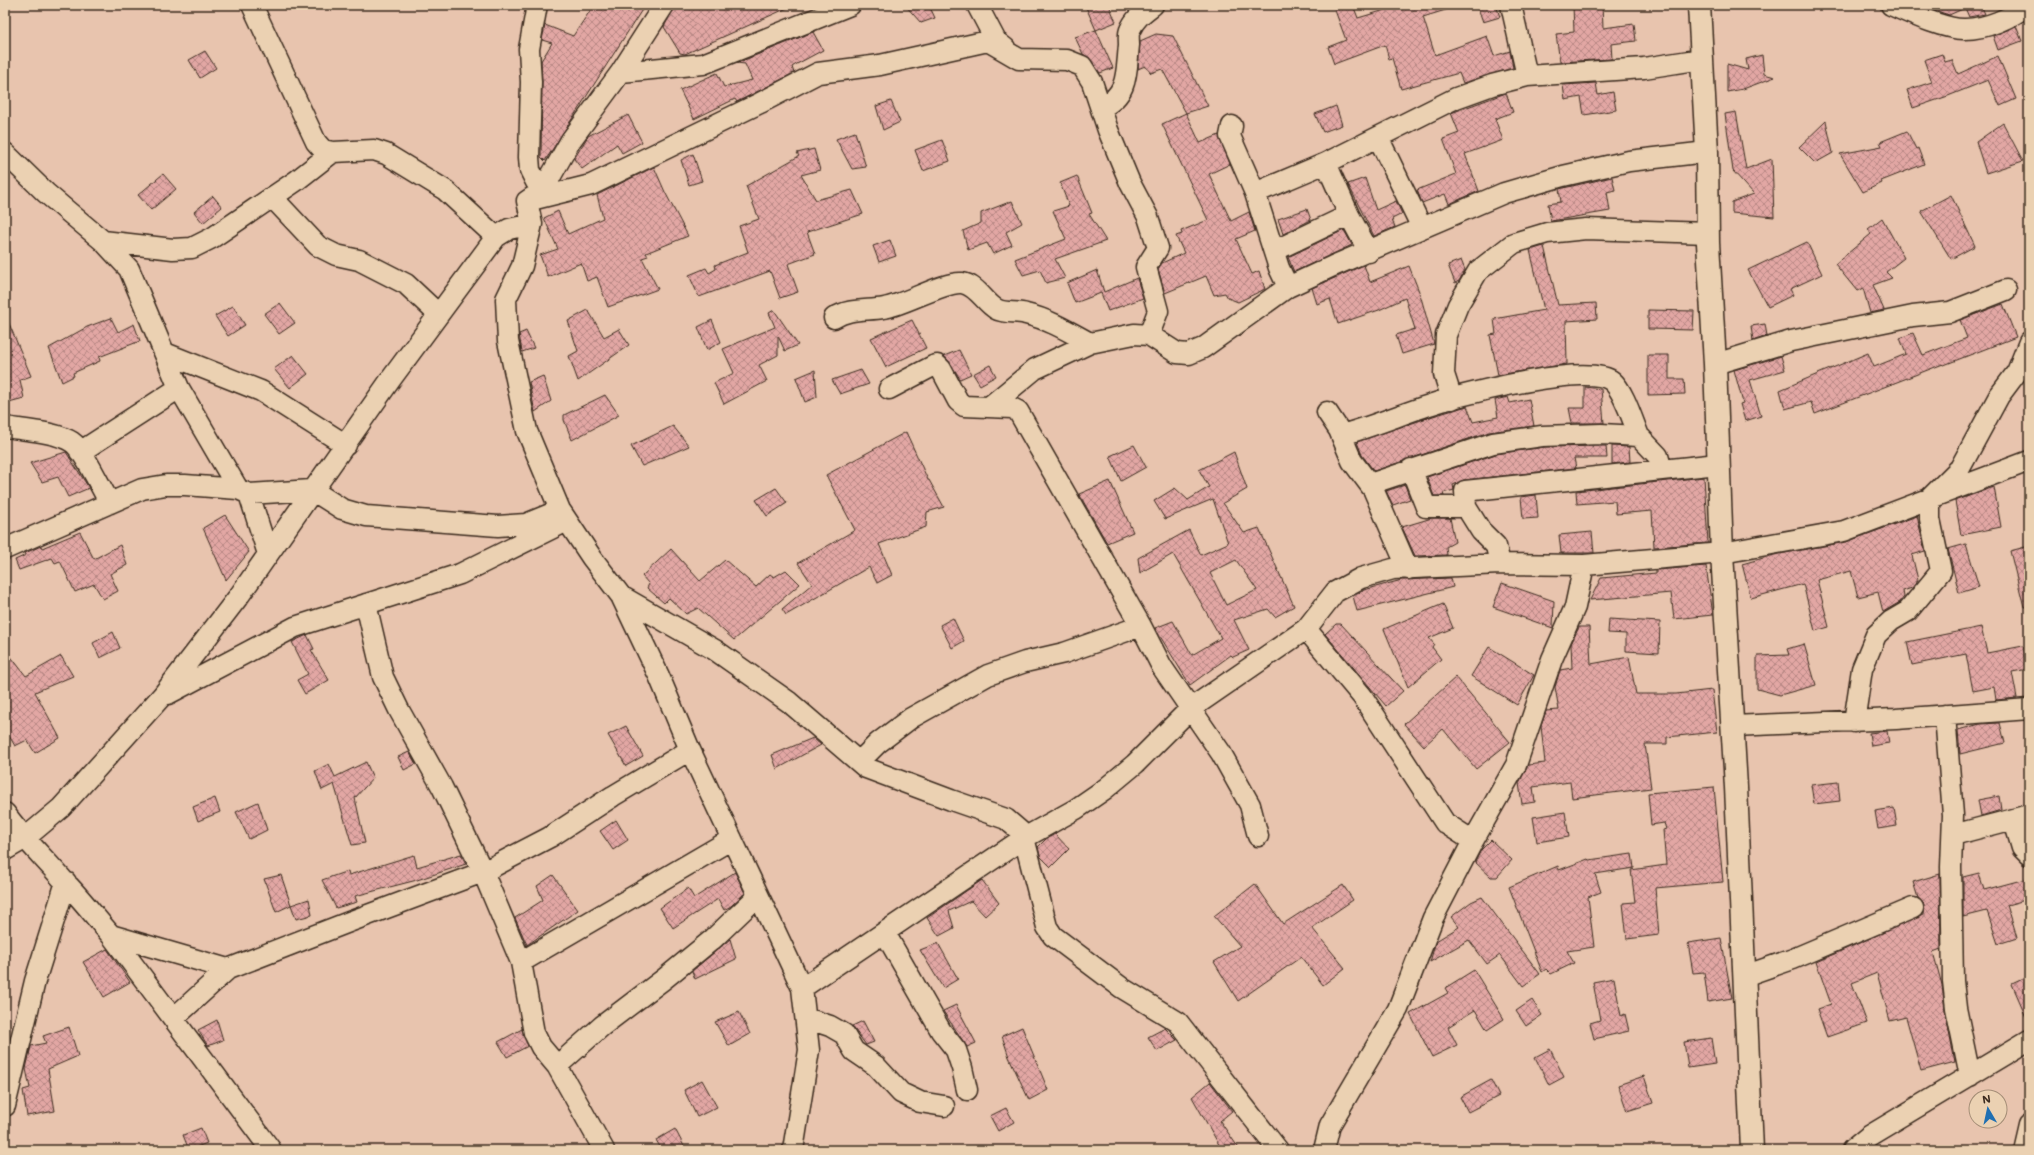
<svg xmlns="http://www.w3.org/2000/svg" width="2034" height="1155" viewBox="0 0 2034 1155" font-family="Mali,sans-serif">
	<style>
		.building { fill: url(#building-cross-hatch); stroke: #3b2a1e; fill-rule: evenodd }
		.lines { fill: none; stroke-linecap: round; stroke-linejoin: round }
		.minor-casing { stroke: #3b2a1e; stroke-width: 23 }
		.tertiary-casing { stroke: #3b2a1e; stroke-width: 25 }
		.minor { stroke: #ebd1b2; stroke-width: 20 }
		.tertiary { stroke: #ebd1b2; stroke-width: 22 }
	</style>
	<defs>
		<pattern id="building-cross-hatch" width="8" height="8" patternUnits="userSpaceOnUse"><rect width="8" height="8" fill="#e2a7a4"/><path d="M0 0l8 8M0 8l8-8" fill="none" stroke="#b88885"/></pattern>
	</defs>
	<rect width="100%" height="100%" fill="#e8c4ae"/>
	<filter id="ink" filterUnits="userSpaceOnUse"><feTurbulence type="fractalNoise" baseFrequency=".025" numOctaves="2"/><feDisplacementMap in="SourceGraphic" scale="8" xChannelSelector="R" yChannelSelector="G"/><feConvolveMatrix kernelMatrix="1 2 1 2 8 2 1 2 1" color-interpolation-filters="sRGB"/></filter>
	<g filter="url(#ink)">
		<path class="building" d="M594 5H645L545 161 541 157 542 82 541 61 552 43 542 40 545 25 573 36Z
			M675 5H794L685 54 680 53 664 27Z
			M905 5H929L935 18 921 23Z
			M1085 5H1109L1116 22 1096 30Z
			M1333 5H1353L1358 18 1402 5H1451L1452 8 1423 17 1435 55 1487 36 1494 56 1510 51 1513 68 1463 83 1459 73 1401 89 1392 58 1389 59 1385 45 1334 64 1328 47 1346 40Z
			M1477 5H1496L1500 17 1483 22Z
			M1573 5H1602L1603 28 1634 24 1636 41 1611 44 1612 59 1560 62 1556 34 1574 32Z
			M1929 5H1981L1985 14 1969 17 1965 8 1949 15 1931 9Z
			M2016 26 2022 41 1998 50 1993 36Z
			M1096 30 1113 68 1100 73 1091 60 1083 54 1075 37Z
			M813 32 823 50 795 65 792 67 794 73 737 102 735 99 694 119 680 90 717 73 724 87 752 80 745 64 737 63Z
			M1156 34 1173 36 1208 106 1186 113 1162 69 1151 73 1145 66 1138 69 1140 41Z
			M205 51 216 68 200 78 189 60Z
			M1942 54 1945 62 1952 60 1958 74 1998 56 2016 99 2000 106 1988 80 1948 96 1913 108 1907 90 1932 82 1924 60Z
			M1762 55 1764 74 1775 77 1743 89 1727 92V64L1748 70 1746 59Z
			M1596 83 1598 95 1613 92 1616 110 1584 115 1581 97 1565 100 1563 85Z
			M1506 93 1513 112 1495 119 1503 140 1465 154 1479 191 1449 204 1445 194 1422 203 1417 190 1456 174 1443 139 1459 133 1451 113Z
			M891 101 900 122 883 130 876 106Z
			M1336 106 1342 125 1323 132 1315 114Z
			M1736 112 1746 169 1772 159 1774 217 1732 213V202L1754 194 1733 171 1725 114Z
			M1186 113 1200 143 1219 135 1230 164 1209 174 1231 221 1249 212 1255 231 1236 239 1252 274 1259 271 1265 289 1238 302 1228 298 1225 293 1214 295 1206 276 1165 293 1158 269 1162 263 1184 253 1176 236 1182 234 1181 231 1208 220 1162 124Z
			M628 115 642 142 622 153 617 144 582 169 574 159 588 136Z
			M1826 121 1833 153 1815 163 1799 147Z
			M2003 123 2023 161 1986 173 1976 142Z
			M1907 131 1916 149 1918 148 1924 164 1881 181 1882 183 1863 192 1840 154 1882 146 1880 142Z
			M855 132 866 167 852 169 836 139Z
			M942 140 950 161 923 171 915 150Z
			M814 149 820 170 801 175 816 200 852 190 863 214 807 232 815 254 788 264 798 292 780 298 770 271 699 297 689 275 706 268 709 273 716 269 715 265 748 252 739 226 759 219 746 186 799 156 797 153Z
			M693 154 702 181 689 185 681 160Z
			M654 167 665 192 688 236 646 253 648 256 642 258 658 289 608 307 597 277 587 281 581 263 548 277 540 255 558 249 544 218 558 211 568 234 603 218 597 195Z
			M163 174 176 189 151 210 138 195Z
			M1077 176 1092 213 1089 214 1106 241 1055 259 1065 278 1046 283 1040 270 1023 275 1015 259 1066 239 1053 211 1069 206 1060 183Z
			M1612 177 1615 190 1607 192 1610 211 1551 221 1548 204 1561 202 1559 189Z
			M1365 178 1376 210 1396 201 1402 214 1392 219 1395 227 1374 236 1348 184Z
			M1951 195 1975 246 1951 259 1921 211Z
			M213 196 222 207 203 223 194 212Z
			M1012 201 1022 223 1006 232 1012 245 993 254 987 243 968 250 963 231 981 223V213Z
			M1307 209 1311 220 1283 234 1278 219Z
			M1882 218 1904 258 1886 272 1892 278 1873 285 1884 310 1870 313 1863 288 1857 291 1835 264 1871 234 1868 229Z
			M1344 230 1352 245 1294 272 1288 257Z
			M890 240 896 256 879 262 873 246Z
			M1807 242 1822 274 1790 289 1793 295 1768 307 1748 270Z
			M1544 246 1558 305 1596 303 1597 319 1566 321 1567 364 1498 375 1490 335 1496 334 1494 319 1544 310 1530 250Z
			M1461 260 1465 270 1459 281 1455 283 1448 265Z
			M1364 265 1370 282 1409 266 1420 294 1434 344 1402 354 1396 335 1415 329 1405 298 1379 310 1338 324 1330 299 1317 304 1312 288Z
			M1097 270 1104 292 1137 278 1143 298 1108 311 1101 293 1075 303 1067 283Z
			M280 303 295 323 279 334 264 314Z
			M2003 304 2016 337 1944 365 1943 364 1815 414 1811 402 1785 409 1780 390 1868 353 1874 367 1906 354 1900 338 1913 333 1923 355 1967 338 1960 320Z
			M233 306 245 325 228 336 215 316Z
			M588 310 604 337 619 329 629 345 578 381 569 356 578 351 568 321Z
			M774 310 798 345 785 351 778 336V355L759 365 767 381 724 404 714 383 734 373 723 349 775 327 769 313Z
			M1648 310 1694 311 1693 330 1648 329Z
			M5 314 31 376 20 380 24 398 5 403Z
			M111 318 118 332 134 324 140 341 99 357 100 361 73 373 74 376 62 382 49 348 87 327Z
			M712 320 721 342 707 350 698 327Z
			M912 320 926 348 886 367 871 338Z
			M1765 324 1767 336 1753 341 1751 326Z
			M526 331 534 348 522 352 519 334Z
			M959 350 971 374 960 379 951 364 944 356Z
			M293 355 308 374 290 388 274 369Z
			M1648 355H1669V379H1684L1685 394 1648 395Z
			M1781 356 1785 370 1750 380 1761 416 1745 421 1740 404 1743 403 1734 370Z
			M990 365 996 376 980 385 973 374Z
			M815 370 817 397 805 402 796 378Z
			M861 370 869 384 840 394 832 380Z
			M543 376 551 401 535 412 529 382Z
			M1585 387 1601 389 1604 423H1572L1569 408H1585Z
			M605 395 619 415 572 440 564 420V415Z
			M1508 397 1510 403 1529 399 1534 426 1489 432 1374 471 1362 455 1357 442 1433 416 1467 406 1473 422 1498 417 1495 400Z
			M673 426 689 446 642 466 631 446Z
			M906 432 928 480H929L944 507 927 512 926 527 879 544 892 575 877 583 869 567 786 615 782 609 812 584 798 563 855 530 826 475Z
			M1134 445 1146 467 1121 481 1110 456Z
			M1606 446 1607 458H1574L1576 468 1464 480 1453 485 1454 490 1443 493 1444 496H1434L1427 477 1496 454 1545 447Z
			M1612 446 1629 447 1630 462 1612 464Z
			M66 452 89 488 68 497 58 477 42 482 30 463Z
			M1234 452 1247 489 1223 503 1244 533 1259 528 1294 606 1275 617 1268 609 1234 620 1249 650 1233 657 1231 655 1190 685 1155 628 1173 621 1192 655 1221 638 1173 554 1140 573 1138 558 1189 530 1201 555 1228 543 1213 499 1165 519 1154 501 1175 488 1188 500 1209 487 1199 470ZM1236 560 1257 590 1226 605 1210 573Z
			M1704 477 1708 543 1654 547 1652 511 1616 514 1615 501 1577 504 1576 491Z
			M1110 481 1133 532 1107 543 1079 494Z
			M1405 485 1410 499 1393 505 1386 491Z
			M1994 487 2001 527 1961 535 1955 501Z
			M776 488 787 503 767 516 756 500Z
			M1536 495 1538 518 1523 519 1521 497Z
			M225 515 249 552 226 580 203 528Z
			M1917 516 1925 551 1912 555 1918 580 1912 588 1903 591 1904 597 1900 602 1883 612 1878 592 1858 597 1851 571 1817 580 1829 627 1815 631 1803 584 1751 598 1742 564 1774 555 1846 542Z
			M1432 518H1450L1455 542 1446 547 1447 555 1415 556 1402 527Z
			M80 532 94 559 120 545 127 565 110 574 118 591 103 599 94 584 75 592 60 561 55 563 52 558 19 570 15 560 26 555 25 553 41 546 42 548Z
			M1592 532 1594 553H1561L1559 535Z
			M1966 544 1979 587 1959 593 1948 549Z
			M2029 546V606L2024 607 2010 551Z
			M671 549 700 581 725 560 756 587 770 574 774 577 786 570 800 584 734 640 698 608 686 614 669 598 664 603 647 588 649 584 642 576Z
			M1706 566 1713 615 1674 619 1671 593 1590 600 1601 578 1656 573V570Z
			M1451 578 1453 587 1357 611 1353 596 1364 590 1402 580Z
			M1502 583 1554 601 1553 628 1493 607Z
			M1443 604 1453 628 1429 638 1434 644 1432 647 1441 659 1408 687 1384 629Z
			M953 618 964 641 952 648 940 625Z
			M1609 619 1660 622 1659 653 1626 651V634L1608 633Z
			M1336 624H1341L1403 691 1386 706 1325 634Z
			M1579 627H1589L1591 664 1629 657 1636 694H1676L1712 690 1717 732 1667 737V744H1645L1651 788 1572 798 1570 782 1533 787 1535 802 1522 804 1519 783 1528 765 1545 763 1541 726 1546 711 1559 710 1555 687 1560 670 1572 668 1571 644Z
			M1981 627 1987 653 2023 646 2028 669 2012 672 2017 698 1996 700 1994 687 1973 691 1966 654 1912 665 1907 642Z
			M113 632 120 648 100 658 93 643Z
			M307 635 314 649 311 650 329 680 305 694 297 680 308 674 292 642Z
			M1804 644 1816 685 1780 695 1757 689V656L1789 655 1787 649Z
			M1489 647 1534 675 1517 705 1471 676Z
			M5 649 26 676 61 656 73 676 35 692 60 738 35 753 27 740 15 746 5 729Z
			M1456 677 1510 742 1476 769 1443 729 1424 746 1404 724Z
			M2000 723 2005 743 1960 754 1958 730 1980 724Z
			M626 726 643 756 626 766 608 735Z
			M1887 731 1889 743 1871 746 1869 733Z
			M813 738 821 745 777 769 772 755Z
			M409 752 416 764 404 770 398 757Z
			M366 762 373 778 355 798 365 843 352 845 334 784 322 790 315 771 329 764 335 777Z
			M1838 782 1840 801 1814 804 1811 785Z
			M1714 787 1723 882 1655 888 1659 935 1627 939 1623 903 1635 902 1631 870 1666 865 1663 830 1666 829 1664 823 1651 825 1648 793Z
			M1999 796 2001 810 1981 816 1978 800Z
			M215 798 220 812 198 821 193 807Z
			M258 802 267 830 249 839 236 812Z
			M1894 808 1897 826 1878 829 1875 811Z
			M1565 812 1569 837 1537 842 1533 817Z
			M616 820 628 840 613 850 600 831Z
			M1055 834 1069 849 1051 867 1040 856 1038 847 1046 839Z
			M1491 840 1512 860 1497 877H1491L1475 862 1481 850Z
			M461 854 466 864 417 880 355 896 357 902 336 908 322 880 348 871 349 875 414 855 417 867Z
			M1632 854 1634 868 1595 874 1601 892 1588 897 1594 947 1567 951 1574 963 1551 974 1546 969 1542 972 1509 887 1558 866 1559 870 1588 859 1589 860Z
			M735 872 745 893 731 906 724 910 718 899 673 928 660 908 688 888 694 898Z
			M1979 873 1984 890 2029 878V899L2007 905 2017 938 1998 944 1987 911 1963 917V877Z
			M1940 874 1941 949 1933 952 1942 985 1945 1010 1955 1062 1921 1071 1906 1017 1890 1021 1877 973 1852 983 1867 1023 1827 1037 1817 1009 1831 1004 1816 962 1923 915 1924 904 1918 898 1913 882Z
			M281 875 291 905 276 912 264 879Z
			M553 875 578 910 527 945 515 918 543 900 537 886Z
			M982 880 999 903 985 916 971 901 949 911 954 928 939 936 927 918Z
			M1255 884 1283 924 1343 885 1353 900 1312 928 1345 968 1323 985 1301 957 1238 1001 1214 962 1240 946 1214 916Z
			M1482 897 1540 974 1523 986 1500 955 1487 964 1469 940 1430 962 1436 941 1459 927 1451 917 1471 902Z
			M309 899 312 915 296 919 291 905Z
			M1721 938 1732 998 1708 1002 1704 972 1693 973 1688 943Z
			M730 939 736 959 695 979 692 971Z
			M938 943 958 979 943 988 920 950Z
			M107 949 130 982 104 997 83 962Z
			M1474 970 1504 1019 1487 1030 1475 1010 1448 1027 1457 1045 1432 1057 1410 1014 1448 993 1445 988Z
			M2029 976V1023L2012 984Z
			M1614 978 1621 1016 1625 1014 1629 1031 1594 1039 1590 1023 1600 1020 1593 982Z
			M1532 1000 1542 1015 1526 1026 1516 1011Z
			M956 1005 976 1043 967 1047 943 1011Z
			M739 1012 750 1034 729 1046 715 1022Z
			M217 1020 223 1040 208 1046 198 1030Z
			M863 1021 874 1042 866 1045 852 1026Z
			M69 1027 78 1056 48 1069 55 1111 27 1116 23 1090 30 1088 26 1069 31 1046 46 1043 43 1036Z
			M1022 1027 1048 1090 1029 1100 1009 1057 1002 1036Z
			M1165 1028 1177 1040 1157 1051 1148 1037Z
			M522 1029 528 1046 507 1057 498 1042Z
			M1711 1038 1715 1064 1688 1068 1684 1042Z
			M1550 1049 1564 1077 1549 1085 1535 1057Z
			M1644 1076 1653 1103 1627 1111 1618 1085Z
			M702 1080 717 1107 697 1117 684 1090Z
			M1491 1080 1499 1096 1468 1112 1460 1097Z
			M1210 1082 1232 1111 1220 1121 1240 1150H1222L1192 1097Z
			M1006 1108 1014 1122 998 1131 990 1116Z
			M201 1128 207 1143 189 1150 183 1135Z
			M675 1129 686 1150H662L656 1140Z"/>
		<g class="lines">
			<defs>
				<path id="minor" d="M252 5 316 142 323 150 333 152 374 150 386 154 445 190 496 237
					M537 5 529 49 531 82 529 157 530 170 536 182 543 190
					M664 5 621 72 571 140 543 190 527 201 532 224 522 266 506 299 508 341 527 431 560 510 592 558 621 596 659 676 690 750 802 988 809 1050 793 1150
					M977 5 996 41 1005 48
					M1511 5 1527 76
					M1891 5C1909 13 1946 30 1965 29 1986 29 2011 18 2028 5
					M621 72 703 64 850 5
					M1101 108C1129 94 1126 73 1129 45 1129 40 1128 34 1130 30 1135 18 1144 12 1153 5
					M1232 126 1230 136 1255 193
					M1378 137 1422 228
					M5 153 46 193 103 241 129 269 179 388 238 489
					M1326 163 1349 215 1369 252
					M272 197 318 246 336 255 359 260 406 284 438 314
					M531 200 591 185 760 103 818 73 880 65 988 41 1019 59 1067 60 1082 66 1092 82 1108 130 1130 183 1148 217 1158 248 1146 267 1158 311 1149 335
					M103 241 173 249 192 248 212 238 296 181 333 152
					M1274 251 1349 215
					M1288 287 1279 268 1255 193 1326 163 1456 98 1492 85 1527 76 1644 68 1702 59
					M834 318C849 308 866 311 884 308 904 305 945 281 962 283 977 285 984 302 996 309 1005 314 1017 311 1026 314 1048 319 1070 332 1090 343
					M165 353 261 391 346 445
					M1715 364 1791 341 1913 316 1950 312 2006 290
					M889 389 933 366 937 365 941 369 958 401 964 406 1012 408 1018 411 1141 626 1162 667 1221 753 1250 805 1258 836
					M1452 399 1444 374 1446 335 1458 305 1478 271 1514 243 1547 233 1586 229 1708 233
					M989 407 1035 369 1090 343 1134 334 1149 335 1177 353 1189 354 1203 348 1288 287 1333 266 1504 193 1563 176 1629 161 1707 152
					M1327 412 1339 430 1352 461 1373 489 1408 569
					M5 427C24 430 56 432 72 442 84 450 101 489 110 503
					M1341 435C1375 426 1408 411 1442 401 1471 393 1590 362 1612 381 1624 391 1633 422 1639 436
					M80 452 179 388
					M1411 469 1426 507H1466L1481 531 1496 546 1500 564
					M1370 484 1493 443 1542 436 1601 434 1639 436 1658 456 1662 470
					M249 494 312 490 342 509 366 516 498 526 526 524 560 510
					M1466 507 1465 491 1718 464
					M5 549 142 489 166 485H185L238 489 249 494 268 554
					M621 596 715 650 789 702 866 768 951 800 1006 819 1020 831 1024 838 1047 927 1053 936 1122 988 1178 1022 1278 1150
					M366 604 383 677 399 710 442 787 483 872 521 962 534 1033 541 1047 557 1066 604 1150
					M1306 629 1362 696 1445 823 1473 841
					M168 694 295 627 460 574 567 521
					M1945 715 1953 815 1951 867 1953 981 1956 1008 1970 1076
					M1854 722 1862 669 1876 635 1891 621 1908 611 1941 571 1930 519V498L1960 468 1999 396 2017 372 2029 342
					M1733 726 1896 719 2029 709
					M859 762 878 743 911 718 988 675 1025 662 1064 653 1141 626
					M5 813C23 838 44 858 64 881 81 898 95 917 111 935L271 1150
					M2014 821 2022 848 2029 855
					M1953 835 2029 815
					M5 850 24 839 61 808 162 696 239 596 391 379 496 237 509 229 532 224
					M885 933 941 1031 956 1050 962 1068 967 1090
					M111 935 228 969
					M521 962 732 839
					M1744 976 1793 959 1913 908
					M802 988 1024 838 1076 809 1105 789 1135 764 1190 709 1306 629 1335 592 1361 578 1393 569 1500 564 1584 565 1722 553 1844 531 2029 461
					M174 1018 228 969 349 922 483 872 550 837 613 796 690 750
					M806 1018 830 1026 844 1034 854 1051 876 1066 901 1093 920 1102 944 1106
					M557 1066 602 1026 664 979 713 939 758 896
					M5 1106 35 981 66 882
					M1324 1150 1330 1125 1398 1009 1433 918 1473 841 1516 765 1552 659 1575 607 1584 565
					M1852 1150 1869 1136 2029 1040
					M2023 1150 2029 1124"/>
				<path id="tertiary" d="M1699 5 1707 152 1708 243 1715 364 1722 553 1736 787 1752 1150"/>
			</defs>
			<use href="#minor" class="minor-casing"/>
			<use href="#tertiary" class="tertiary-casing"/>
			<use href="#minor" class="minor"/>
			<use href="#tertiary" class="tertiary"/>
		</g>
	</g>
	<rect width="2034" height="1155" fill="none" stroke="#ebd1b2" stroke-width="20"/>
	<rect x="10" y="10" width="2014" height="1135" fill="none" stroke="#3b2a1e" stroke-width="1.5" filter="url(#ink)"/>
	<g transform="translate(1988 1109) rotate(351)"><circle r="19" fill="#ebd1b2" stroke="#a58e77"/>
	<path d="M0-3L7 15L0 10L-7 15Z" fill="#1f6fb2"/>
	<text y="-6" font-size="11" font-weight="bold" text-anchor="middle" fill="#3b2a1e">N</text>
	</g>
</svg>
